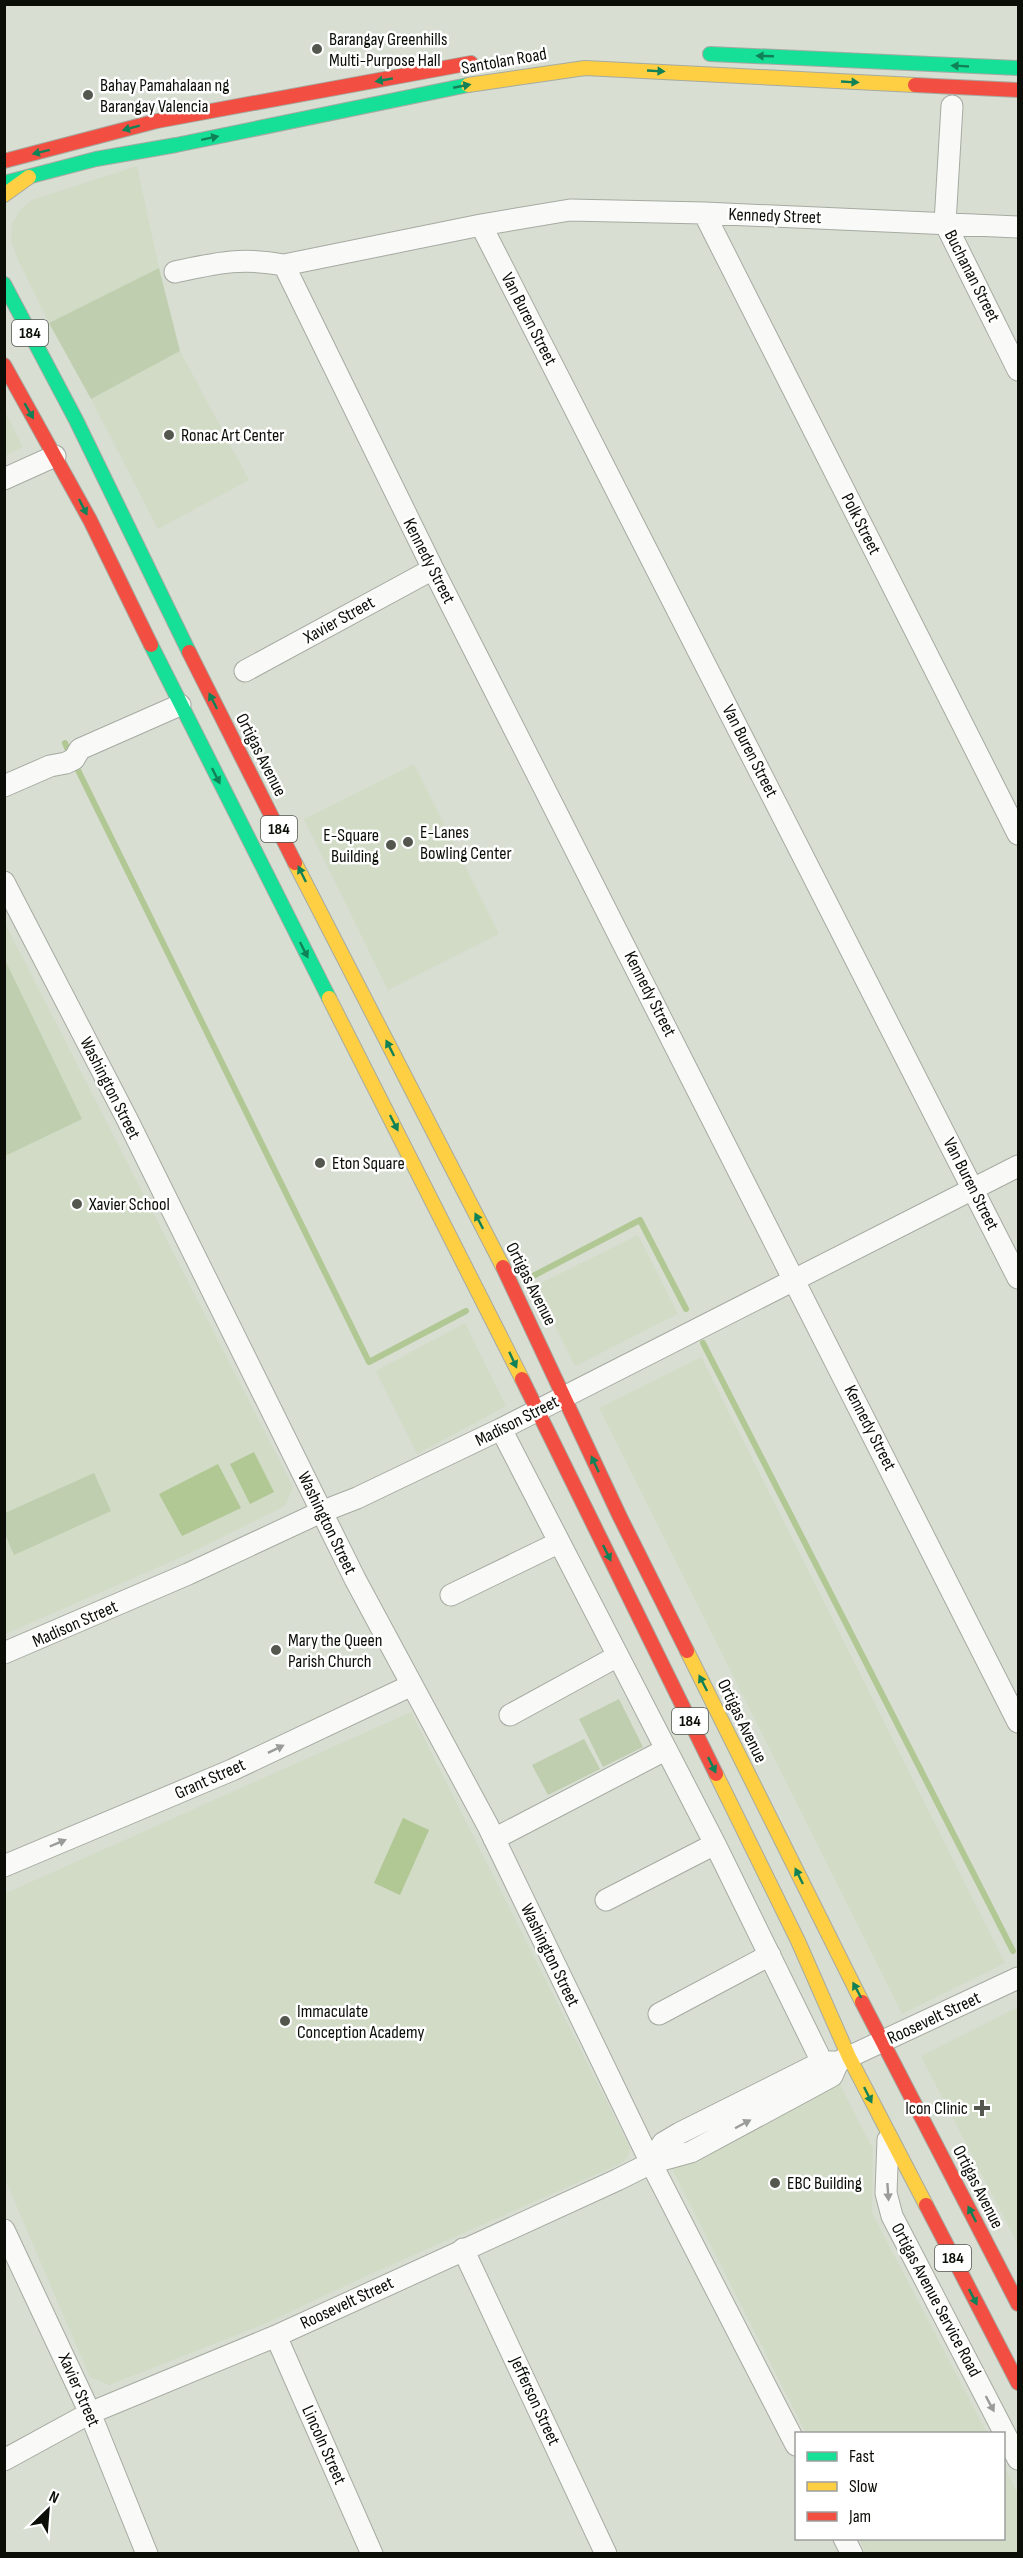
<svg xmlns="http://www.w3.org/2000/svg" width="1023" height="2558" viewBox="0 0 1023 2558" font-family="'Sofia Sans Condensed',sans-serif">
	<style>
		.built { fill: #d1dbc6 }
		.green { fill: #bfceae }
		.water { fill: #b1c794 }
		.lines { fill: none; stroke-linecap: round; stroke-linejoin: round }
		.stream { stroke: #b1c794; stroke-width: 6 }
		.street-casing { stroke: #a6aaa1; stroke-width: 23 }
		.fast-casing { stroke: #a6aaa1; stroke-width: 16 }
		.slow-casing { stroke: #a6aaa1; stroke-width: 16 }
		.jam-casing { stroke: #a6aaa1; stroke-width: 16 }
		.street { stroke: #f9faf8; stroke-width: 21 }
		.fast { stroke: #16e098; stroke-width: 14 }
		.slow { stroke: #ffcf43; stroke-width: 14 }
		.jam { stroke: #f24e42; stroke-width: 14 }
		.oneway { fill: #118257 }
		.oneway2 { fill: #9a9c98 }
		.poi-dot { fill: #53574e; stroke: #fff; stroke-width: 2 }
		.labels { text-anchor: middle; dominant-baseline: central; stroke-width: 5; stroke-linejoin: round; paint-order: stroke }
		.shield { fill: #fff; stroke: #545651; stroke-width: 1.5 }
		.shield-label { font-size: 16px; font-weight: bold; fill: #0b0e07 }
		.poi-label { font-size: 18px; fill: #0b0e07; stroke: #fff; text-anchor: start }
		.street-label { font-size: 18px; fill: #0b0e07; stroke: #fff }
	</style>
	<rect width="100%" height="100%" fill="#d8ded2"/>
	<path class="built" d="M137 166 159 268 49 323 18 260 11 240 12 223 21 209 32 200Z
		M180 351 249 480 158 529 91 399Z
		M5 411 23 447 5 456H4Z
		M414 764 499 934 388 990 304 819Z
		M4 921 293 1487 285 1506 186 1555 5 1634Z
		M638 1235 678 1314 575 1366 535 1286Z
		M465 1323 506 1406 417 1454 376 1371Z
		M701 1357 1005 1963 902 2014 599 1408Z
		M411 1712 630 2148 628 2157 622 2163 366 2276 264 2324 109 2385 90 2377 5 2179 4 1894Z
		M1018 2007V2245L921 2056Z
		M839 2083 873 2149 872 2213 987 2433H806L672 2169Z
		M1004 2465 1018 2494V2553H866L859 2539 1004 2538Z"/>
	<path class="green" d="M159 268 180 351 91 399 49 323Z
		M5 960 82 1119 5 1156H4Z
		M94 1473 111 1511 14 1555 5 1534V1513Z
		M619 1699 643 1747 603 1767 579 1719Z
		M584 1739 600 1769 548 1795 532 1765Z"/>
	<path class="water" d="M254 1452 274 1492 250 1504 230 1464Z
		M218 1464 241 1508 182 1536 159 1494Z
		M403 1818 429 1830 400 1895 374 1883Z"/>
	<g class="lines">
		<path class="stream" d="M65 743 70 755
			M75 764 369 1362 466 1311
			M531 1277 640 1220 686 1309
			M703 1343 1013 1951"/>
		<defs>
			<path id="street" d="M952 106 945 223 1018 370
				M704 213 1018 834
				M481 225 1018 1278
				M284 265 433 569 1018 1722
				M175 272C217 263 240 257 284 265L481 225 570 210 704 213 1018 227
				M4 479 55 456
				M245 671 433 569
				M4 786 50 766 66 763 74 759 80 749 180 705
				M4 882 127 1119 355 1579 488 1826 651 2163
				M501 1429 715 1844 822 2062
				M451 1595 558 1543
				M4 1653 188 1574 321 1512 357 1498 501 1429 1018 1166
				M510 1715 616 1657
				M494 1839 665 1750
				M4 1866 232 1770 412 1685
				M606 1900 715 1844
				M659 2014 770 1955
				M888 2140 886 2193 892 2216 1018 2459
				M4 2230 90 2413 147 2554
				M463 2249 606 2554
				M276 2336 372 2554
				M796 2445 651 2163 691 2152 832 2076 838 2062
				M4 2460 90 2413 276 2336 617 2180 651 2163 663 2143 680 2133 822 2062H838L1018 1978
				M844 2538 852 2554"/>
			<path id="fast" d="M710 54 1018 68
				M4 183 96 159 176 145 468 85
				M4 284 76 420 189 652
				M151 645 329 998"/>
			<path id="slow" d="M468 85 585 68 915 85
				M4 195 29 177
				M295 863 503 1267
				M329 998 522 1379
				M687 1651 862 2002
				M716 1774 798 1941 849 2057 926 2205"/>
			<path id="jam" d="M915 85 1018 90
				M4 161 157 121 471 63
				M4 365 90 520 151 645
				M189 652 295 863
				M503 1267 620 1517 687 1651
				M522 1379 716 1774
				M862 2002 1018 2304
				M926 2205 1018 2383"/>
		</defs>
		<use href="#street" class="street-casing"/>
		<use href="#fast" class="fast-casing"/>
		<use href="#slow" class="slow-casing"/>
		<use href="#jam" class="jam-casing"/>
		<use href="#street" class="street"/>
		<use href="#fast" class="fast"/>
		<use href="#slow" class="slow"/>
		<use href="#jam" class="jam"/>
	</g>
	<defs><path id="oneway-solid" d="M-6-.8H1V-3.2L6.5 0L1 3.2V.8H-6Z" transform="scale(1.5)"/></defs>
	<g class="oneway">
		<use href="#oneway-solid" transform="translate(765 56) rotate(-178)"/>
		<use href="#oneway-solid" transform="translate(960 66) rotate(-177)"/>
		<use href="#oneway-solid" transform="translate(656 71) rotate(3)"/>
		<use href="#oneway-solid" transform="translate(384 80) rotate(170)"/>
		<use href="#oneway-solid" transform="translate(850 82) rotate(3)"/>
		<use href="#oneway-solid" transform="translate(462 86) rotate(-11)"/>
		<use href="#oneway-solid" transform="translate(131 128) rotate(165)"/>
		<use href="#oneway-solid" transform="translate(210 138) rotate(-12)"/>
		<use href="#oneway-solid" transform="translate(41 152) rotate(166)"/>
		<use href="#oneway-solid" transform="translate(29 411) rotate(60)"/>
		<use href="#oneway-solid" transform="translate(83 507) rotate(63)"/>
		<use href="#oneway-solid" transform="translate(213 701) rotate(-117)"/>
		<use href="#oneway-solid" transform="translate(216 776) rotate(63)"/>
		<use href="#oneway-solid" transform="translate(302 874) rotate(-116)"/>
		<use href="#oneway-solid" transform="translate(304 950) rotate(63)"/>
		<use href="#oneway-solid" transform="translate(390 1048) rotate(-117)"/>
		<use href="#oneway-solid" transform="translate(394 1123) rotate(63)"/>
		<use href="#oneway-solid" transform="translate(479 1221) rotate(-117)"/>
		<use href="#oneway-solid" transform="translate(513 1360) rotate(65)"/>
		<use href="#oneway-solid" transform="translate(595 1464) rotate(-115)"/>
		<use href="#oneway-solid" transform="translate(607 1553) rotate(63)"/>
		<use href="#oneway-solid" transform="translate(703 1683) rotate(-117)"/>
		<use href="#oneway-solid" transform="translate(712 1765) rotate(64)"/>
		<use href="#oneway-solid" transform="translate(799 1876) rotate(-116)"/>
		<use href="#oneway-solid" transform="translate(857 1990) rotate(-118)"/>
		<use href="#oneway-solid" transform="translate(868 2095) rotate(64)"/>
		<use href="#oneway-solid" transform="translate(972 2214) rotate(-117)"/>
		<use href="#oneway-solid" transform="translate(973 2297) rotate(63)"/>
	</g>
	<g class="oneway2">
		<use href="#oneway-solid" transform="translate(276 1749) rotate(-26)"/>
		<use href="#oneway-solid" transform="translate(58 1843) rotate(-23)"/>
		<use href="#oneway-solid" transform="translate(743 2124) rotate(-28)"/>
		<use href="#oneway-solid" transform="translate(888 2192) rotate(86)"/>
		<use href="#oneway-solid" transform="translate(990 2404) rotate(62)"/>
	</g>
	<g class="poi-dot">
		<circle cx="317" cy="49" r="6"/>
		<circle cx="88" cy="95" r="6"/>
		<circle cx="169" cy="435" r="6"/>
		<circle cx="408" cy="842" r="6"/>
		<circle cx="391" cy="845" r="6"/>
		<circle cx="320" cy="1163" r="6"/>
		<circle cx="77" cy="1204" r="6"/>
		<circle cx="276" cy="1650" r="6"/>
		<circle cx="285" cy="2021" r="6"/>
		<path d="M979 2099h6v6h6v6h-6v6h-6v-6h-6v-6h6z"/>
		<circle cx="775" cy="2183" r="6"/>
	</g>
	<g class="labels">
		<g class="shield">
			<rect x="12" y="320" width="36" height="26" rx="4.5"/>
			<rect x="261" y="816" width="36" height="26" rx="4.5"/>
			<rect x="672" y="1708" width="36" height="26" rx="4.5"/>
			<rect x="935" y="2245" width="36" height="26" rx="4.5"/>
		</g>
		<g class="shield-label">
			<text x="30" y="333">184</text>
			<text x="279" y="829">184</text>
			<text x="690" y="1721">184</text>
			<text x="953" y="2258">184</text>
		</g>
		<g class="poi-label">
			<text x="329" y="39">Barangay Greenhills<tspan x="329" dy="21">Multi-Purpose Hall</tspan></text>
			<text x="100" y="85">Bahay Pamahalaan ng<tspan x="100" dy="21">Barangay Valencia</tspan></text>
			<text x="181" y="435">Ronac Art Center</text>
			<text x="420" y="832">E-Lanes<tspan x="420" dy="21">Bowling Center</tspan></text>
			<text x="379" y="835" text-anchor="end">E-Square<tspan x="379" dy="21">Building</tspan></text>
			<text x="332" y="1163">Eton Square</text>
			<text x="89" y="1204">Xavier School</text>
			<text x="288" y="1640">Mary the Queen<tspan x="288" dy="21">Parish Church</tspan></text>
			<text x="297" y="2011">Immaculate<tspan x="297" dy="21">Conception Academy</tspan></text>
			<text x="968" y="2108" text-anchor="end">Icon Clinic</text>
			<text x="787" y="2183">EBC Building</text>
		</g>
		<g class="street-label">
			<text transform="translate(504 61) rotate(-10)">Santolan Road</text>
			<text transform="translate(775 216) rotate(2)">Kennedy Street</text>
			<text transform="translate(972 276) rotate(63)">Buchanan Street</text>
			<text transform="translate(529 319) rotate(63)">Van Buren Street</text>
			<text transform="translate(861 524) rotate(63)">Polk Street</text>
			<text transform="translate(429 561) rotate(63)">Kennedy Street</text>
			<text transform="translate(339 620) rotate(-29)">Xavier Street</text>
			<text transform="translate(750 751) rotate(63)">Van Buren Street</text>
			<text transform="translate(261 755) rotate(63)">Ortigas Avenue</text>
			<text transform="translate(650 994) rotate(63)">Kennedy Street</text>
			<text transform="translate(110 1088) rotate(63)">Washington Street</text>
			<text transform="translate(971 1184) rotate(63)">Van Buren Street</text>
			<text transform="translate(531 1284) rotate(63)">Ortigas Avenue</text>
			<text transform="translate(517 1421) rotate(-27)">Madison Street</text>
			<text transform="translate(870 1428) rotate(63)">Kennedy Street</text>
			<text transform="translate(327 1523) rotate(64)">Washington Street</text>
			<text transform="translate(75 1624) rotate(-24)">Madison Street</text>
			<text transform="translate(742 1721) rotate(64)">Ortigas Avenue</text>
			<text transform="translate(210 1779) rotate(-24)">Grant Street</text>
			<text transform="translate(550 1955) rotate(64)">Washington Street</text>
			<text transform="translate(934 2018) rotate(-25)">Roosevelt Street</text>
			<text transform="translate(978 2187) rotate(63)">Ortigas Avenue</text>
			<text transform="translate(936 2300) rotate(62)">Ortigas Avenue Service Road</text>
			<text transform="translate(347 2303) rotate(-25)">Roosevelt Street</text>
			<text transform="translate(79 2390) rotate(66)">Xavier Street</text>
			<text transform="translate(535 2401) rotate(65)">Jefferson Street</text>
			<text transform="translate(324 2445) rotate(66)">Lincoln Street</text>
		</g>
	</g>
	<rect width="1023" height="2558" fill="none" stroke="#0b0e07" stroke-width="12"/>
	<rect x="795" y="2432" width="210" height="108" fill="#ffffff" stroke="#9d9f9c" stroke-width="1.5"/>
	<rect x="807" y="2452" width="30" height="9" fill="#16e098" stroke="#9d9f9c" stroke-width="1.5"/>
	<text x="849" y="2462" font-size="18" fill="#0b0e07">Fast</text>
	<rect x="807" y="2482" width="30" height="9" fill="#ffcf43" stroke="#9d9f9c" stroke-width="1.5"/>
	<text x="849" y="2492" font-size="18" fill="#0b0e07">Slow</text>
	<rect x="807" y="2512" width="30" height="9" fill="#f24e42" stroke="#9d9f9c" stroke-width="1.5"/>
	<text x="849" y="2522" font-size="18" fill="#0b0e07">Jam</text>
	<g transform="translate(48 2510) rotate(25)" stroke="#ffffff" stroke-width="4.5" paint-order="stroke">
	<path d="M0-4.5L10 22L0 15L-10 22Z" fill="#0b0e07"/>
	<text y="-9" font-size="16" font-weight="bold" text-anchor="middle" fill="#0b0e07">N</text>
	</g>
</svg>
